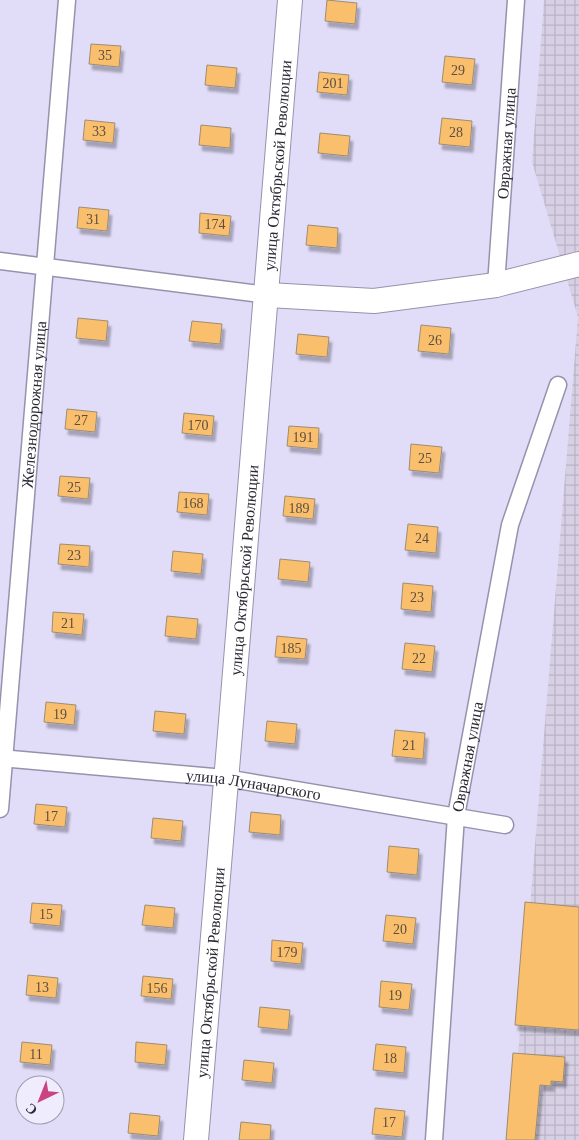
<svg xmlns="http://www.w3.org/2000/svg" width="579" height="1140" viewBox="0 0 579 1140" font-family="Georgia,serif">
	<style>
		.industrial { fill: url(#industrial-grid) }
		.building { fill: #f9bf6c; stroke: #9d8c75; filter: url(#shadow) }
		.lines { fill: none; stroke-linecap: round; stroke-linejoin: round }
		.street-casing { stroke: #9692ac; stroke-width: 19 }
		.secondary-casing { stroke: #9692ac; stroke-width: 26 }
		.street { stroke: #fff; stroke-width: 16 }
		.secondary { stroke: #fff; stroke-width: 24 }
		.labels { text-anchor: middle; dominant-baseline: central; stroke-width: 4; stroke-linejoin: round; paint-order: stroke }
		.number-label { font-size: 14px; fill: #5e4e41 }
		.street-label { font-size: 16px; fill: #2a2833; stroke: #eeecfd }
	</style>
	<defs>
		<pattern id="industrial-grid" width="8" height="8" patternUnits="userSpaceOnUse" patternTransform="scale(1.25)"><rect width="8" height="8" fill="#d7d0e5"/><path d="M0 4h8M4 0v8" fill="none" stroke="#b9b3c5"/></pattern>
		<filter id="shadow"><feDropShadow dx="3" dy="5.5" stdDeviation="1" flood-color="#0004"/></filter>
	</defs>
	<rect width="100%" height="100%" fill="#e1ddf9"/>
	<path class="industrial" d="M544 0H579V1140H511L578 317 532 162Z"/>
	<path class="building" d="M327 0 357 3 355 24 325 21Z
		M91 44 121 46 119 67 89 64Z
		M445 56 475 59 472 85 442 82Z
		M207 65 237 68 235 88 205 85Z
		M319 72 349 75 347 95 317 92Z
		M442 118 472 121 470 147 439 144Z
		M85 120 115 123 113 143 83 140Z
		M201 125 231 128 230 148 199 145Z
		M320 133 350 136 348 156 318 153Z
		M79 207 109 210 107 231 77 228Z
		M200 213 231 216 229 236 199 233Z
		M308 225 338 228 337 248 306 245Z
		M78 318 108 321 106 341 76 338Z
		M192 321 222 324 220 344 189 341Z
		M421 325 451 328 449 354 418 351Z
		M298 334 329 337 327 357 296 354Z
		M67 409 97 412 95 432 65 429Z
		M184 413 214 416 212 436 182 433Z
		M289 426 319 428 318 449 287 446Z
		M411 444 442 447 439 473 409 470Z
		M60 476 90 478 88 499 58 496Z
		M179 492 209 494 207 515 177 512Z
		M285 496 315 499 313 519 283 516Z
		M408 524 438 527 436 553 405 550Z
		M60 544 90 546 89 567 58 564Z
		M173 551 203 554 201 574 171 571Z
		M280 559 310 562 308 582 278 579Z
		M403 583 433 586 431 612 401 609Z
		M53 612 84 614 82 635 52 632Z
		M167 616 198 619 196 639 165 636Z
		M277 636 307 639 305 659 275 657Z
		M405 643 435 646 432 672 402 669Z
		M46 702 76 705 74 725 44 722Z
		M155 711 186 714 184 734 153 731Z
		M267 721 297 724 295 744 265 741Z
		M395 730 425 733 423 759 392 756Z
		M36 804 67 807 65 827 34 824Z
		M251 812 281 815 280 835 249 832Z
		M153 818 183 821 181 841 151 838Z
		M389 846 419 849 417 875 387 872Z
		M525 902 579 907V1030L515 1025Z
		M32 903 62 905 60 926 30 923Z
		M145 905 175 908 173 928 142 925Z
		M386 915 416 918 413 944 383 941Z
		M272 940 303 943 301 964 271 961Z
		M28 975 58 978 56 998 26 995Z
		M143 976 173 979 171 999 141 996Z
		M381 981 412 984 409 1010 379 1007Z
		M260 1007 290 1010 288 1030 258 1027Z
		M22 1042 52 1045 50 1065 20 1062Z
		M136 1042 167 1045 165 1065 135 1062Z
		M376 1044 406 1047 404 1073 373 1070Z
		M513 1053 565 1057 563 1082 551 1081V1086L540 1085 535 1140H506Z
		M244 1060 274 1063 272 1083 242 1080Z
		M375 1108 405 1111 402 1137 372 1134Z
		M130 1113 160 1116 158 1136 128 1133Z
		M241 1122 271 1125 270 1140H239Z"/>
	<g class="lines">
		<defs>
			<g id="street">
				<path d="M0 261 268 295"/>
				<path id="s1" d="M496 285 516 0"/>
				<path id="s2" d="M0 758 225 778 505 825"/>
				<path id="s3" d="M0 809 67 0"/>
				<path id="s4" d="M434 1140 456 816 510 525 558 385"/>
			</g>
			<g id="secondary">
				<path d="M268 295 374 301 496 285 579 264"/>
				<path id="s5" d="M196 1140C227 760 261 380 290 0"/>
			</g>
		</defs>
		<use href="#street" class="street-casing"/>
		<use href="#secondary" class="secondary-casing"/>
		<use href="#street" class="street"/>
		<use href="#secondary" class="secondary"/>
	</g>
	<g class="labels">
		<g class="number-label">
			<text x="105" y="55">35</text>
			<text x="458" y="70">29</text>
			<text x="333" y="83">201</text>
			<text x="99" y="131">33</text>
			<text x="456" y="132">28</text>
			<text x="93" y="219">31</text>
			<text x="215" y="224">174</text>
			<text x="435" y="340">26</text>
			<text x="81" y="420">27</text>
			<text x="198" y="425">170</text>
			<text x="303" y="437">191</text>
			<text x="425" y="458">25</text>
			<text x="74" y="487">25</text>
			<text x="193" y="503">168</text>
			<text x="299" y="508">189</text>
			<text x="422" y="538">24</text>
			<text x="74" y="555">23</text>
			<text x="417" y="597">23</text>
			<text x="68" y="623">21</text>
			<text x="291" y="648">185</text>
			<text x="419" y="658">22</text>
			<text x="60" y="714">19</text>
			<text x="409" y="745">21</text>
			<text x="51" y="816">17</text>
			<text x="46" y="914">15</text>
			<text x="400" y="929">20</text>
			<text x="287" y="952">179</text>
			<text x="42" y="987">13</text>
			<text x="157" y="988">156</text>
			<text x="395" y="995">19</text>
			<text x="36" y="1054">11</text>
			<text x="390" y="1058">18</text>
			<text x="389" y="1122">17</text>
		</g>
		<g class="street-label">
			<text stroke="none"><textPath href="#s1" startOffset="142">Овражная улица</textPath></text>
			<text stroke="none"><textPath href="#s5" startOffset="978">улица Октябрьской Революции</textPath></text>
			<text stroke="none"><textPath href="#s3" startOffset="406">Железнодорожная улица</textPath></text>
			<text stroke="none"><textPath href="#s5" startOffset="572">улица Октябрьской Революции</textPath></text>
			<text stroke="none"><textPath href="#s4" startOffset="385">Овражная улица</textPath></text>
			<text stroke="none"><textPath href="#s2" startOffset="255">улица Луначарского</textPath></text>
			<text stroke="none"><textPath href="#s5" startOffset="168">улица Октябрьской Революции</textPath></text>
		</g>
	</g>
	<g transform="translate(40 1100) rotate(223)"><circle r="24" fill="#eeecfd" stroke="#a09eac"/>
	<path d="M0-4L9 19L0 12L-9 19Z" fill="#ca4484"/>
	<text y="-8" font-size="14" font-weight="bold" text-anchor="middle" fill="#2a2833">С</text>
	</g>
</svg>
